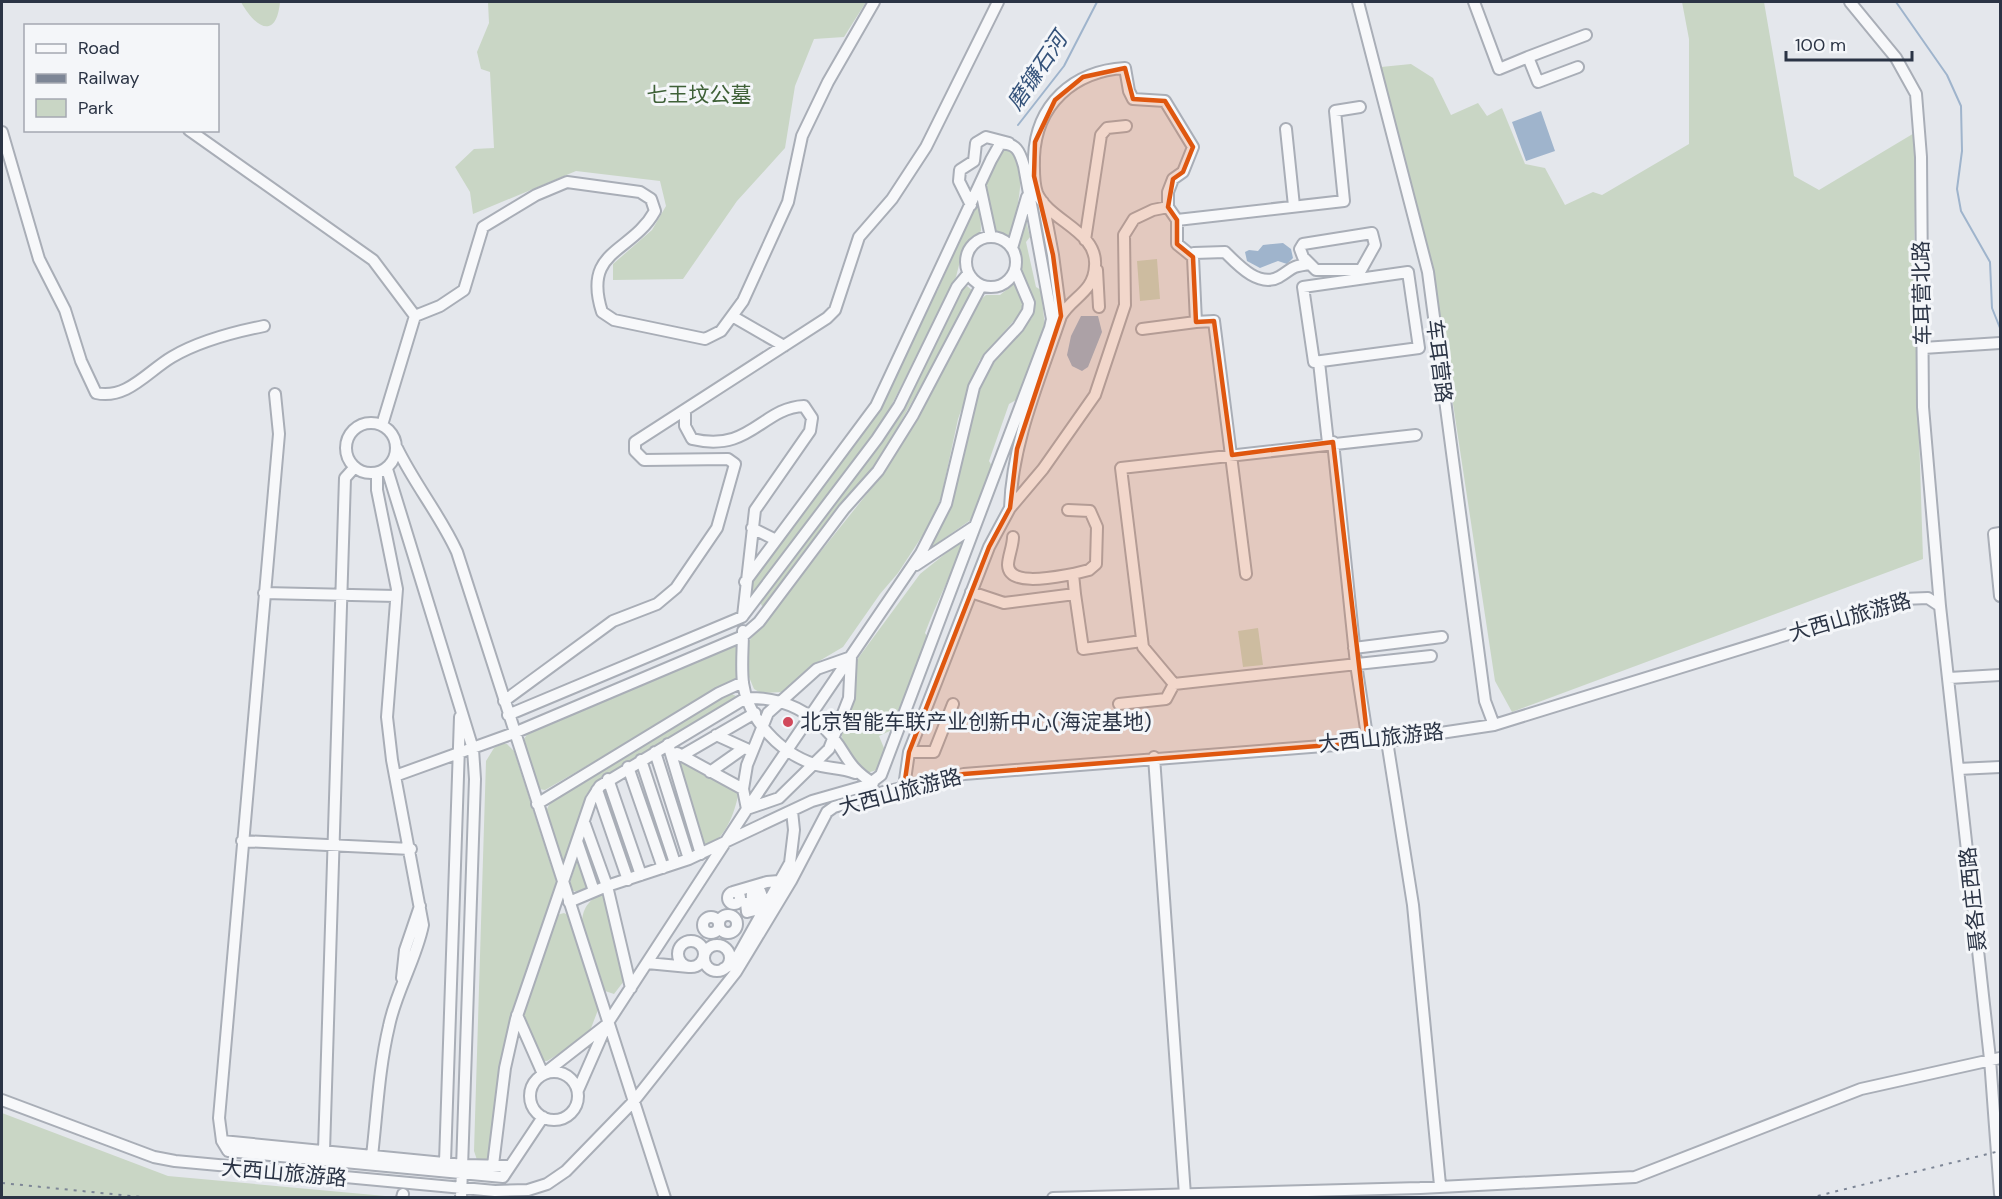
<svg xmlns="http://www.w3.org/2000/svg" width="2002" height="1199" viewBox="0 0 2002 1199" font-family="'DM Sans','Noto Sans SC',sans-serif">
	<style>
		.green { fill: #c9d6c5 }
		.water { fill: #9fb4cc }
		.lines { fill: none; stroke-linecap: round; stroke-linejoin: round }
		.stream { stroke: #9fb4cc; stroke-width: 2 }
		.minor-casing { stroke: #a9aeb7; stroke-width: 14 }
		.minor { stroke: #f7f8fa; stroke-width: 10 }
		.rail { stroke: #7d8696; stroke-width: 2; stroke-dasharray: 3 6; stroke-linecap: butt }
		.marked { fill: #df570f; fill-opacity: 0.2; stroke: #df570f; stroke-width: 4.5; stroke-linejoin: round }
		.poi-dot { fill: #d1495b; stroke: #f4f6f9; stroke-width: 2 }
		.labels { text-anchor: middle; dominant-baseline: central; stroke-width: 6; stroke-linejoin: round; paint-order: stroke }
		.park-label { font-size: 21px; fill: #3f6138; stroke: #f4f6f9 }
		.street-label { font-size: 21px; fill: #2b3445; stroke: #f4f6f9 }
		.poi-label { font-size: 21px; fill: #2b3445; stroke: #f4f6f9; text-anchor: start }
		.water-label { font-size: 22px; font-style: italic; fill: #34527a; stroke: #f4f6f9 }
	</style>
	<rect width="100%" height="100%" fill="#e4e7ec"/>
	<path class="green" d="M241 2H280C276 42 254 26 241 2Z
		M488 2H866L844 37 814 39 795 86 785 148 737 201 683 279 613 280V264L652 230 666 206 660 181 576 171 473 214 470 192 455 167 474 149 494 148 490 72 481 69 477 52 489 23Z
		M1682 2H1764L1794 176 1819 190 1916 132 1914 276 1923 559 1512 712 1495 681 1433 272 1381 67 1411 64 1433 78 1451 115 1478 103 1487 116 1502 108 1525 164 1545 168 1565 205 1593 192 1602 195 1689 144V39Z
		M1007 148C1032 167 1015 213 1010 238L993 234 986 180 1000 151Z
		M976 201 980 202 981 231 963 249 956 277 885 418 754 592 750 594 749 588 761 567 856 438 931 295 937 292 952 258 950 253Z
		M1026 220 1030 237 1026 242 1036 287 1041 290 1045 327 1016 400 1009 404 989 461 992 466 972 519 929 549 955 491 980 383 990 361 1032 318 1034 309 1019 268 1017 254Z
		M1157 259 1160 299 1140 301 1137 261Z
		M1015 283 1023 303 1022 311 979 361 958 419 941 498 930 524 898 573 880 594 843 647 809 667 783 692 761 693 754 689 749 677V641L882 475 934 388 979 301 986 295H1000Z
		M967 286 974 292 887 446 865 480 765 606H762L760 602 857 471 958 293Z
		M966 537C953 571 938 599 925 633L928 638 896 728 879 736 886 753 877 770 867 773 853 762 843 742 841 731 853 700 856 661 920 574Z
		M1258 628 1263 665 1243 667 1238 631Z
		M739 643 738 679 545 790 539 789 524 739 528 733Z
		M730 693 740 698 592 787 586 795 566 860 561 862 546 811 550 803Z
		M502 744H507L514 751 558 887 505 1040 490 1156 484 1161 477 1160 474 1151 486 761 494 748Z
		M675 756 739 792C734 814 726 840 703 848Z
		M579 854 590 887 580 893 571 890 570 883Z
		M605 893 624 981 614 994 605 991 600 985C591 957 562 907 605 893Z
		M564 913 568 915 598 1010 588 1036 547 1061H542L522 1017 554 920 557 915Z
		M2 1113 168 1176 396 1197H2Z"/>
	<path class="water" d="M1541 111 1555 151 1526 161 1512 122Z
		M1283 243 1291 249 1293 258 1287 264 1278 261 1260 268 1247 261 1245 252 1249 250 1258 251 1263 245Z
		M1081 316H1098L1102 332 1088 367 1082 371 1072 366 1067 355 1071 336Z"/>
	<g class="lines">
		<path class="stream" d="M1896 2 1947 75 1961 106 1962 151 1957 189 1961 211 1990 262 1992 308 2000 328
			M1018 125 1064 66 1097 2"/>
		<defs>
			<path id="minor" d="M1358 2 1428 272 1485 701 1494 725
				M1474 2 1499 69 1528 57 1538 82 1578 67
				M1850 2 1896 58 1916 94 1921 157 1923 407 1940 606 1990 1059 2000 1194
				M1528 57 1586 35
				M1286 129 1294 206
				M189 130 373 260 415 316 440 306 464 290 483 227 536 195 567 182 640 192 651 199 655 211C631 254 582 249 602 312L614 320 705 339 721 331 743 301 788 202 802 136 828 82 874 2
				M2 132 39 259 65 310 81 361 96 393C127 400 148 371 172 357 199 341 234 332 264 326
				M980 186 991 237
				M1043 202 1053 255 1061 316
				M971 205 959 181 960 170 974 161 976 143 986 137 1009 143
				M1372 233 1375 245 1361 270H1316L1303 257 1300 249 1303 244Z
				M966 262a25 25 0 1 1 50 0a25 25 0 1 1-50 0Z
				M1085 240 1101 135 1107 128 1126 126
				M1012 248 1027 197
				M1193 257 1194 253 1225 252C1238 265 1259 288 1279 277 1294 268 1289 267 1309 264
				M1097 270 1099 307
				M1408 272 1419 348 1314 362 1303 287Z
				M732 316 784 346
				M1196 322 1214 321 1246 574
				M1142 329 1196 322 1193 257 1177 244V220
				M1923 348 2000 343
				M1319 362 1328 443
				M275 394 279 434 219 1118 222 1141 228 1151 503 1177 543 1117
				M685 410V426L692 439C751 453 761 408 804 406L812 418 810 431 755 510 743 616
				M346 448a25 25 0 1 1 50 0a25 25 0 1 1-50 0Z
				M382 425 415 316
				M1416 435 1121 468 1143 647 1174 684 1431 656
				M1333 442 1356 664 1368 742
				M397 448C415 485 440 515 457 552L665 1198
				M387 469 473 749 475 779 461 1198
				M1010 508C1012 442 1040 379 1061 316 1072 297 1094 292 1095 266 1098 231 1049 221 1037 193 1033 182 1034 169 1034 157 1036 105 1073 71 1125 68L1129 91 1133 99 1165 101 1193 147 1183 172 1173 179 1168 192V207
				M1068 510 1090 511 1097 527 1096 564 1089 570 1073 574 1075 594
				M752 528 776 540
				M2000 533 1994 534 2000 596
				M1013 537C1013 546 1008 557 1008 565 1009 588 1059 576 1073 574
				M916 565 975 526
				M971 592 1004 603 1075 594 1083 649 1142 641
				M264 593 396 596
				M743 631C743 648 741 666 743 683 748 719 780 753 814 764 827 769 841 767 855 773
				M1354 648 1442 637
				M851 657 849 698 829 749 779 798 747 809 743 789 747 765 768 713 817 669Z
				M1949 678 2000 675
				M504 701 613 621 657 604 676 588 717 528 735 464 728 459 644 460 635 451V442L827 318 835 310 859 237 892 199 926 147 998 2
				M1119 704 1166 699 1174 684
				M508 715 742 617 877 439 899 406 957 287 968 274
				M716 735 749 750
				M1387 741 1413 905 1440 1185
				M668 744 701 854
				M655 752 689 859
				M909 752H934L953 704
				M677 753 743 789
				M681 756 755 713
				M1154 757 1185 1195
				M641 760 675 863
				M628 767 663 868
				M1958 769 2000 767
				M710 772 744 748
				M395 776 514 733 743 636 759 622 844 509 878 471 913 415 981 286
				M608 779 641 875
				M904 787 909 752 989 547 1010 508 1043 469 1095 395 1125 305 1124 235 1134 219 1153 210 1168 207 1177 220 1344 201 1335 111 1360 107
				M597 790 628 880
				M537 804 719 693 743 682
				M584 822 607 886 631 988
				M242 841 411 849
				M577 841 594 891
				M728 898a6 6 0 1 1 12 0a6 6 0 1 1-12 0Z
				M733 892 767 882 779 881
				M569 902 607 886 689 859 812 801 868 785 881 775 1050 328 1052 319 1024 166C1020 152 1016 142 1000 144L991 160 876 406 745 582
				M753 902 746 903 747 912 755 910 756 904C753 901 751 899 752 894L760 891 763 899 753 902
				M719 924a9 9 0 1 1 18 0a9 9 0 1 1-18 0Z
				M703 925a8 8 0 1 1 16 0a8 8 0 1 1-16 0Z
				M678 954a13 13 0 1 1 26 0a13 13 0 1 1-26 0Z
				M704 958a13 13 0 1 1 26 0a13 13 0 1 1-26 0Z
				M647 963 689 967
				M723 969 734 963 790 863 794 830 792 811
				M402 978 405 950 420 906
				M517 1015 543 1074
				M530 1096a24 24 0 1 1 48 0a24 24 0 1 1-48 0Z
				M546 1072 605 1026
				M578 1090 607 1024 747 809 921 553 946 504 974 387 989 358 1018 327 1028 311 1029 303 1015 270
				M2 1100 154 1157 175 1161 495 1191 528 1190 547 1184 566 1171 634 1101 736 972 791 881 827 812 834 807 884 792 964 774 1387 741 1494 725 1902 599 1928 598 1940 606
				M222 1141 464 1165 510 1166
				M324 1151 345 478 354 468
				M372 1156C377 1113 379 1068 389 1026 396 991 416 960 423 925L392 760 387 717 397 589 377 490V474
				M445 1162 460 717
				M493 1165 505 1068 516 1019 591 800 600 786 746 698C777 697 805 708 827 731 847 751 844 765 873 783
				M402 1198 403 1194
				M1053 1198 1420 1188 1635 1177 1861 1089 2000 1058"/>
		</defs>
		<use href="#minor" class="minor-casing"/>
		<use href="#minor" class="minor"/>
		<path class="rail" d="M2 1183 151 1198
			M1809 1198 2000 1151"/>
	</g>
	<path class="marked" d="M1125 68 1133 99 1165 101 1193 147 1183 172 1173 179 1168 207 1177 220V244L1193 257 1196 322 1214 321 1232 455 1333 442 1368 742 964 774 904 787 909 752 989 547 1010 508 1017 449 1061 316 1053 255 1034 176 1035 142 1055 100 1083 77Z"/>
	<circle class="poi-dot" cx="788" cy="722" r="6"/>
	<g class="labels">
		<g class="park-label">
			<text x="699" y="95">七王坟公墓</text>
		</g>
		<g class="street-label">
			<text transform="translate(1922 293) rotate(-91)">车耳营北路</text>
			<text transform="translate(1439 361) rotate(83)">车耳营路</text>
			<text transform="translate(1850 617) rotate(-16)">大西山旅游路</text>
			<text transform="translate(1381 738) rotate(-6)">大西山旅游路</text>
			<text transform="translate(900 792) rotate(-15)">大西山旅游路</text>
			<text transform="translate(1973 899) rotate(-96)">聂各庄西路</text>
			<text transform="translate(284 1173) rotate(5)">大西山旅游路</text>
		</g>
		<g class="poi-label">
			<text x="800" y="722">北京智能车联产业创新中心(海淀基地)</text>
		</g>
		<g class="water-label">
			<text transform="translate(1037 71) rotate(-56)">磨镰石河</text>
		</g>
	</g>
	<rect width="2002" height="1199" fill="none" stroke="#2b3445" stroke-width="6"/>
	<rect x="24" y="24" width="195" height="108" fill="#f4f6f9" stroke="#a4a8b1" stroke-width="1.5"/>
	<rect x="36" y="44" width="30" height="9" fill="#f7f8fa" stroke="#a4a8b1" stroke-width="1.5"/>
	<text x="78" y="54" font-size="18" fill="#2b3445">Road</text>
	<rect x="36" y="74" width="30" height="9" fill="#7d8696" stroke="#a4a8b1" stroke-width="1.5"/>
	<text x="78" y="84" font-size="18" fill="#2b3445">Railway</text>
	<rect x="36" y="99" width="30" height="18" fill="#c9d6c5" stroke="#a4a8b1" stroke-width="1.5"/>
	<text x="78" y="114" font-size="18" fill="#2b3445">Park</text>
	<path d="M1786 51v9h126v-9" fill="none" stroke="#2b3445" stroke-width="3"/>
	<text x="1795" y="51" font-size="18" fill="#2b3445" stroke="#f4f6f9" stroke-width="4.5" paint-order="stroke">100 m</text>
</svg>
